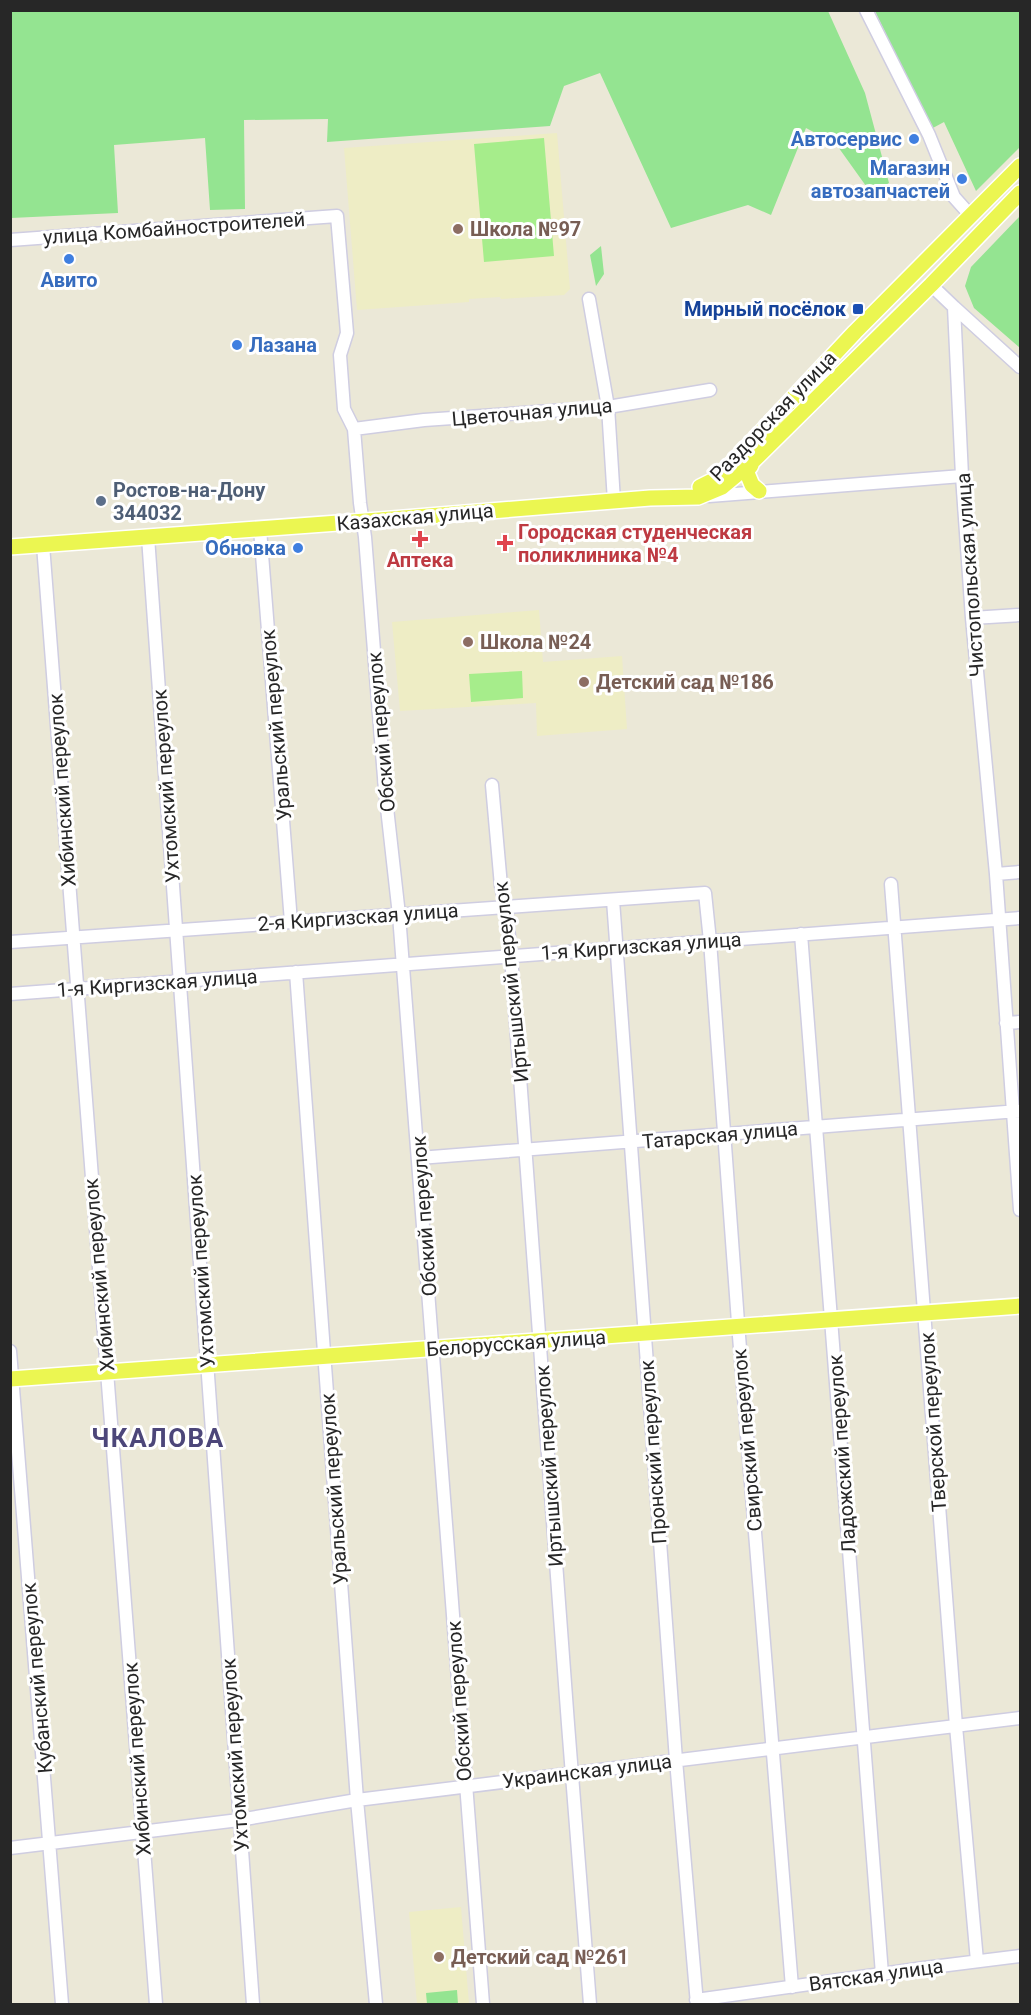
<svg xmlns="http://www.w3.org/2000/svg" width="1031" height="2015" viewBox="0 0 1031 2015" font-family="Roboto,sans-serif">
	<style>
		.education { fill: #eeedc5 }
		.green { fill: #94e491 }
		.pitch { fill: #a6ed8b }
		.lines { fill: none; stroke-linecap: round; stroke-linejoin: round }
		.minor-casing { stroke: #cfcde1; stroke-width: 15 }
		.major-casing { stroke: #fff; stroke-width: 18 }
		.minor { stroke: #fff; stroke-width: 12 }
		.major { stroke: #ebf651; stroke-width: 15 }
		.shop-dot { fill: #3f7fe0; stroke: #fff; stroke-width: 2 }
		.education-dot { fill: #8d6e63; stroke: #fff; stroke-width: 2 }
		.transit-dot { fill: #1a4fb4; stroke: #fff; stroke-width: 2 }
		.service-dot { fill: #5c6f8a; stroke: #fff; stroke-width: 2 }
		.health-dot { fill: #e0444e; stroke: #fff; stroke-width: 2 }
		.labels { text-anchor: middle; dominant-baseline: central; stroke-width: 6; stroke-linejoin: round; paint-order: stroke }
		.shop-label { font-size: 20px; font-weight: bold; fill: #366cbe; stroke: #fff; text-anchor: end }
		.street-label { font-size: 20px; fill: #272727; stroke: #fff }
		.education-label { font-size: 20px; font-weight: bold; fill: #785e54; stroke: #fff; text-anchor: start }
		.transit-label { font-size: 20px; font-weight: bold; fill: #164399; stroke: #fff; text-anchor: end }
		.service-label { font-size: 20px; font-weight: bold; fill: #4e5e75; stroke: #fff; text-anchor: start }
		.health-label { font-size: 20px; font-weight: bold; fill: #be3a42; stroke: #fff; text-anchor: start }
		.district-label { font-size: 26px; font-weight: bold; letter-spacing: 1.5px; fill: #4c4679; stroke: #fff }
	</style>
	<rect width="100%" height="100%" fill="#ebe8d7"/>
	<path class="education" d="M557 133 570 289 564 295 501 299 500 297 469 299V302L357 310 344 148Z
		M539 610 543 662 622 656 627 729 537 736 536 703 400 711 392 622Z
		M461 1907 469 2004H417L409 1912Z"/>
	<path class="green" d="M10 11H828L865 93 889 183 871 193 836 144 806 128 771 215 748 205 671 228 600 73 564 86 550 126 327 142 328 119 244 120 245 209 210 210 205 138 114 145 118 213 11 218Z
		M875 11H1020V147L976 191 944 122 931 129Z
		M1020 216V348L974 308 965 286 971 267Z
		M601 246 604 274 596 286 590 255Z
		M457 1990 458 2004H427L426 1993Z"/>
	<path class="pitch" d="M544 138 554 256 484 262 474 144Z
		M522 671 523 698 471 702 469 674Z"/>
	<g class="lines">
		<defs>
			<path id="minor" d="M866 10 929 135 954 197 971 216
				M10 240 337 216 347 333 340 355 344 409 354 429 360 503 365 537 385 790 399 915 483 2004
				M931 285 954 307 962 476 972 618 996 874 1020 1210
				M589 299 608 407 614 501
				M954 307 1020 367
				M354 429 424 420 608 407 710 390
				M709 496 962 476
				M260 529 291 922
				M148 537 253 2004
				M43 545 156 2004
				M972 618 1020 615
				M492 785 501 886 506 907 511 956C539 1306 561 1655 590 2004
				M996 874 1020 872
				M891 884 956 1726 977 1961
				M613 900 676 1760 697 2004
				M801 934 882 1974
				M10 942 705 893 710 941 739 1336 792 1987
				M296 972 357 1800 376 2004
				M10 994 1020 918
				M1006 1023 1020 1022
				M419 1158 1019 1111
				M10 1351 62 2004
				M10 1848 239 1820 357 1800 1020 1718
				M696 2000 924 1968 1020 1956"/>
			<path id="major" d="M751 465 750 467 745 468 752 485 759 491
				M700 487 716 479 735 460 855 332 1020 166
				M10 547 379 520 650 498 698 497 722 487 753 461 931 285 1020 193
				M10 1379 1020 1306"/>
		</defs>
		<use href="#minor" class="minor-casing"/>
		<use href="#major" class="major-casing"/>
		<use href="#minor" class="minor"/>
		<use href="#major" class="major"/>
	</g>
	<g class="shop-dot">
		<circle cx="914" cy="139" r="6"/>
		<circle cx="962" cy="179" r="6"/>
		<circle cx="69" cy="259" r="6"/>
		<circle cx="237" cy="345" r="6"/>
		<circle cx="298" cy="548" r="6"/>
	</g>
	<g class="education-dot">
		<circle cx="458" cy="229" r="6"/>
		<circle cx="468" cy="642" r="6"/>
		<circle cx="584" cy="682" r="6"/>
		<circle cx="439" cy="1957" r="6"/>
	</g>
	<rect class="transit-dot" x="852" y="303" width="12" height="12" rx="3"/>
	<circle class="service-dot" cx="101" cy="501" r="6"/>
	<g class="health-dot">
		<path d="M417 530h6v6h6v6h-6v6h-6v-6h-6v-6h6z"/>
		<path d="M502 534h6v6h6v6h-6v6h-6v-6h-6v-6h6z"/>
	</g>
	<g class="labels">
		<g class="shop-label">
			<text x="902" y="139">Автосервис</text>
			<text x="950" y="168">Магазин<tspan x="950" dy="23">автозапчастей</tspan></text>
			<text x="69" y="280" text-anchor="middle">Авито</text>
			<text x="249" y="345" text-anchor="start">Лазана</text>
			<text x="286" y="548">Обновка</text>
		</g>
		<g class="street-label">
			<text transform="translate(174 228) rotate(-4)">улица Комбайностроителей</text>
			<text transform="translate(532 412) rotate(-5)">Цветочная улица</text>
			<text transform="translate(773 416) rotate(-46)">Раздорская улица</text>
			<text transform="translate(415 517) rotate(-5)">Казахская улица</text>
			<text transform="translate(970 575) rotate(-94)">Чистопольская улица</text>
			<text transform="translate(276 725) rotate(-95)">Уральский переулок</text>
			<text transform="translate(381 732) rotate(-95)">Обский переулок</text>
			<text transform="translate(166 786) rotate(-94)">Ухтомский переулок</text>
			<text transform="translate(62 790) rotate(-94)">Хибинский переулок</text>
			<text transform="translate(358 917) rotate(-4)">2-я Киргизская улица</text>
			<text transform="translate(641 946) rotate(-4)">1-я Киргизская улица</text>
			<text transform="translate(511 982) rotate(-96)">Иртышский переулок</text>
			<text transform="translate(157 983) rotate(-4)">1-я Киргизская улица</text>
			<text transform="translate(720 1135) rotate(-5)">Татарская улица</text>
			<text transform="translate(424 1216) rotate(-94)">Обский переулок</text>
			<text transform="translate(201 1271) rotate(-94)">Ухтомский переулок</text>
			<text transform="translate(99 1275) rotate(-95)">Хибинский переулок</text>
			<text transform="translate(516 1343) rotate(-4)">Белорусская улица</text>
			<text transform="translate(933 1422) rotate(-94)">Тверской переулок</text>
			<text transform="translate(747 1440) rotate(-95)">Свирский переулок</text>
			<text transform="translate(653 1452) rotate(-94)">Пронский переулок</text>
			<text transform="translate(842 1454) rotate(-94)">Ладожский переулок</text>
			<text transform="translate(549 1466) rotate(-94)">Иртышский переулок</text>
			<text transform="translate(334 1489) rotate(-94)">Уральский переулок</text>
			<text transform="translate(37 1678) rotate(-95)">Кубанский переулок</text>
			<text transform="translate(459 1701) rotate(-94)">Обский переулок</text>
			<text transform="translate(235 1755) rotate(-94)">Ухтомский переулок</text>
			<text transform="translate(137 1759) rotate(-94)">Хибинский переулок</text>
			<text transform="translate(587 1771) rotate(-7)">Украинская улица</text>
			<text transform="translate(876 1975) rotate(-8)">Вятская улица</text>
		</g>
		<g class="education-label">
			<text x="470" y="229">Школа №97</text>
			<text x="480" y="642">Школа №24</text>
			<text x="596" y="682">Детский сад №186</text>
			<text x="451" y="1957">Детский сад №261</text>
		</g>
		<g class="transit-label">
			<text x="846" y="309">Мирный посёлок</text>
		</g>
		<g class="service-label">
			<text x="113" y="490">Ростов-на-Дону<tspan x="113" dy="23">344032</tspan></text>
		</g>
		<g class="health-label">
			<text x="518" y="532">Городская студенческая<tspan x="518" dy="23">поликлиника №4</tspan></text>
			<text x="420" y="560" text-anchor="middle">Аптека</text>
		</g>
		<g class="district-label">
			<text x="158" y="1438">ЧКАЛОВА</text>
		</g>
	</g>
	<rect width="1031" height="2015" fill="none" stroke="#272727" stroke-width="24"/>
</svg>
